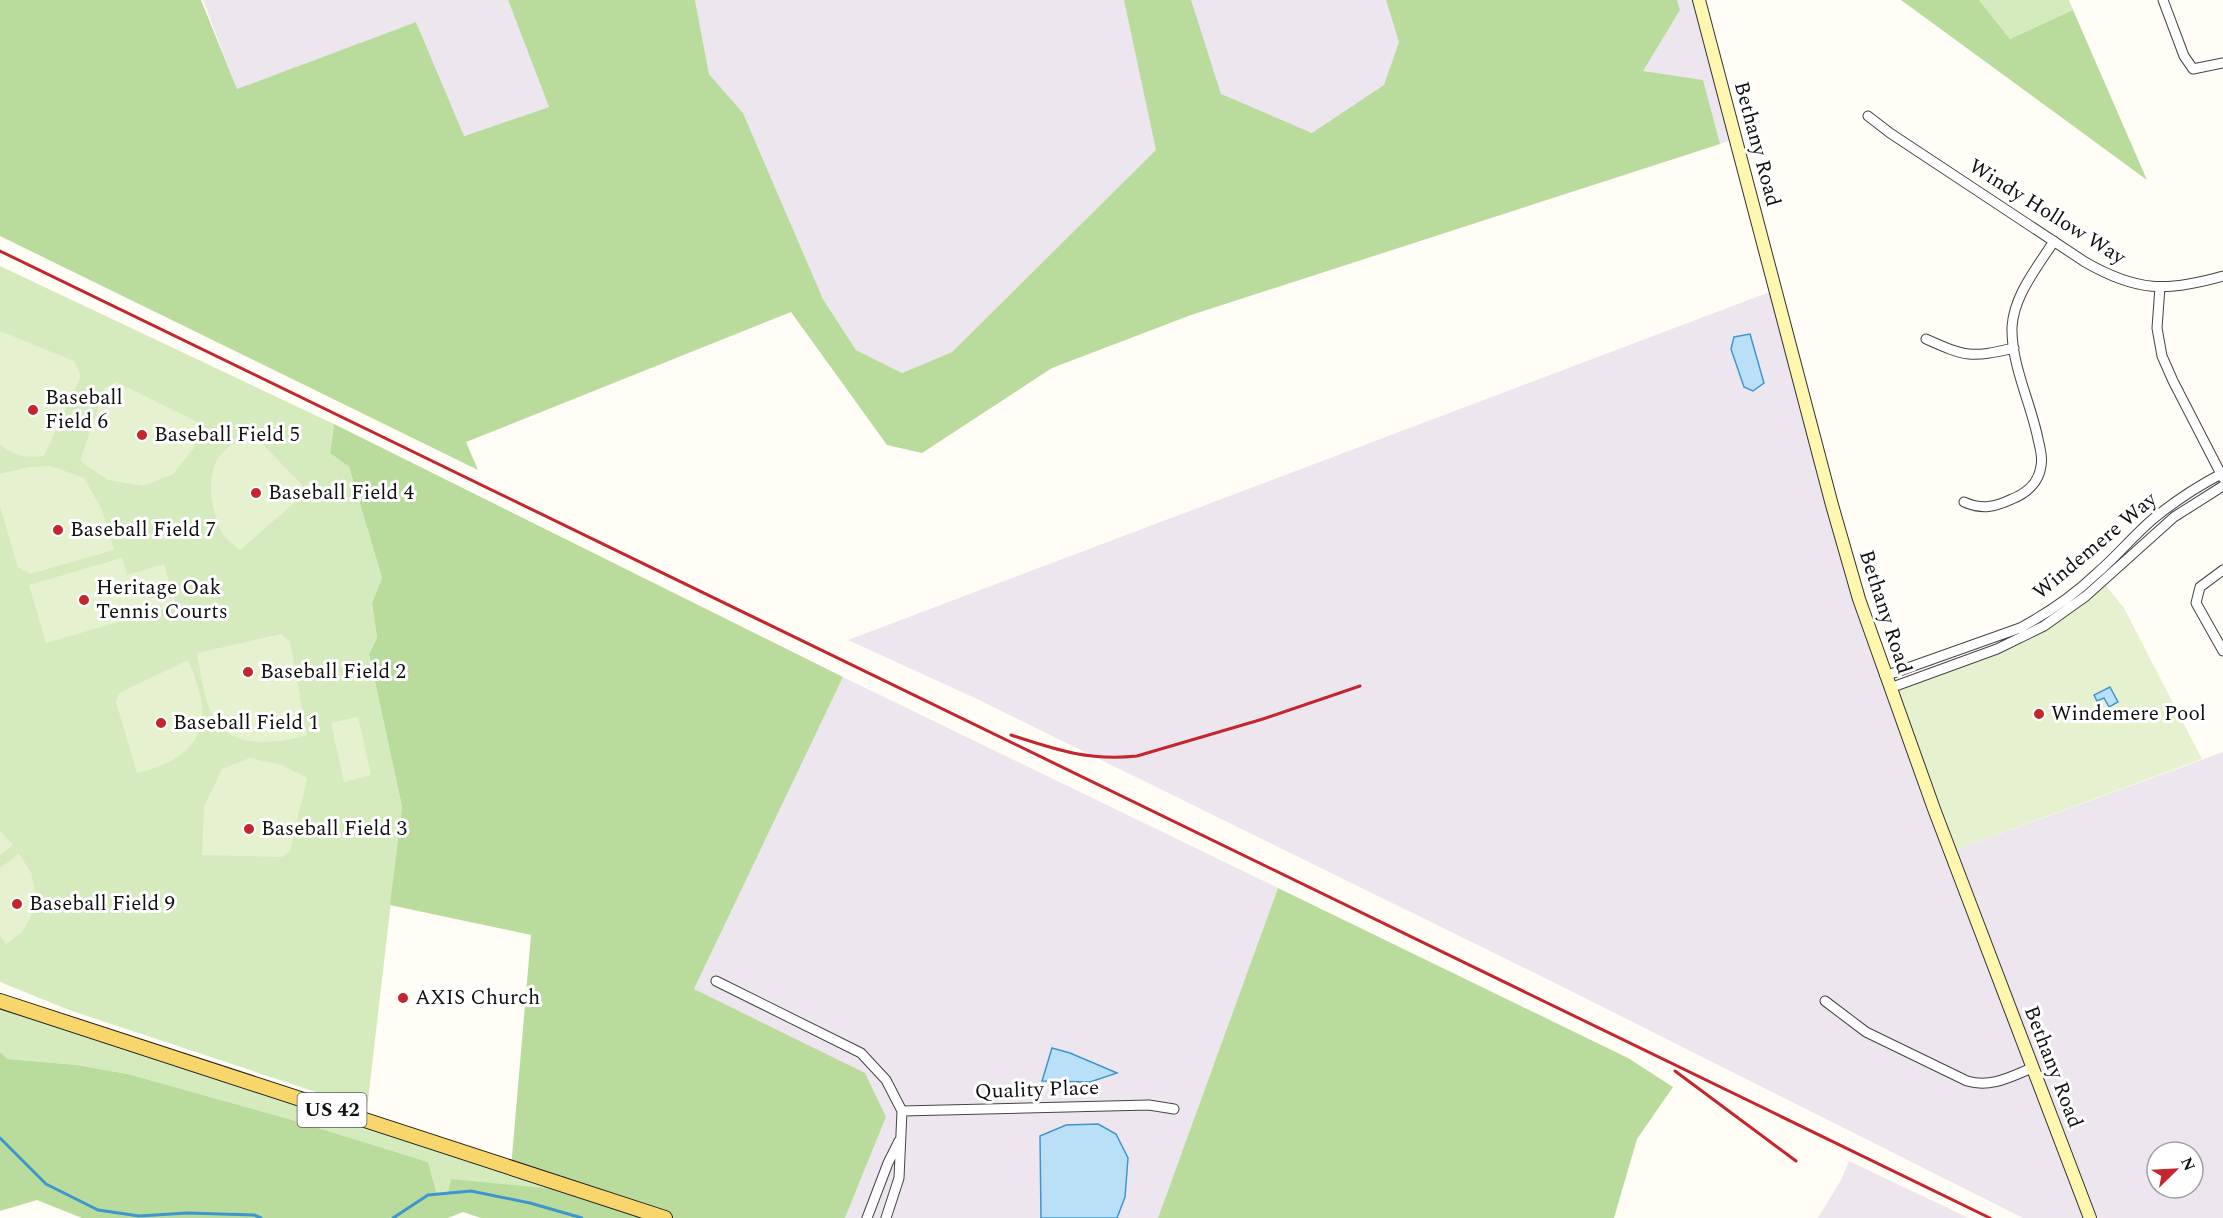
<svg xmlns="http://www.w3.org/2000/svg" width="2223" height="1218" viewBox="0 0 2223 1218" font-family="Spectral,serif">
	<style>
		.industrial { fill: #eee6ef; fill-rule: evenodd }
		.green { fill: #d5ebbd }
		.forest { fill: #b9dc9c }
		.pitch { fill: #e6f2cf }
		.water { fill: #b9e0f7; stroke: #3f96cf; stroke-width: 1.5 }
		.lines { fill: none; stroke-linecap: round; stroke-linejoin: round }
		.stream { stroke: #3f96cf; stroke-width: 3 }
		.minor-casing { stroke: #444; stroke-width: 11 }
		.secondary-casing { stroke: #333; stroke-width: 14 }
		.primary-casing { stroke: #222; stroke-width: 16 }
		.minor { stroke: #fff; stroke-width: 9 }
		.secondary { stroke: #fff6b0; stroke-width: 12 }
		.primary { stroke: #f9d66b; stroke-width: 14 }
		.rail { stroke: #c4262e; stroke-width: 3 }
		.poi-dot { fill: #c4262e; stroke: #fff; stroke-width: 2 }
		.labels { text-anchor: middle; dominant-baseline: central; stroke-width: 6; stroke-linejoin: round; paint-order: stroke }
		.shield { fill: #fff; stroke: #585858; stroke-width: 1.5 }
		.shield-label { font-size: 20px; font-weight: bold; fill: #111 }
		.street-label { font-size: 21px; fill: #111; stroke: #fff }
		.poi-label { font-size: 21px; fill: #111; stroke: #fff; text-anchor: start }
	</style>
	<rect width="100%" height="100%" fill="#fffdf5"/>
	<path class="industrial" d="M203 0H508L549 107 463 136 416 22 237 90Z
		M695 0H1698L1735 139 1191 315 1156 151 952 352 902 373 856 350 823 299 743 113 709 74Z
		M1775 290 1832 505 1950 852 2223 752V1218H2023L1553 982 977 699 848 640ZM2157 1152H2193V1188H2157Z
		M843 677 1278 888 1158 1218H845L886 1117 694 989Z
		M1849 1161 1969 1218H1818L1841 1180Z"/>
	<path class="green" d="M1979 0H2069L2073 10 2010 39Z
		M0 266 334 424 330 453 349 467 382 578 372 603 377 638 369 654 402 807 367 1109 69 1010 0 982Z
		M0 1001 665 1218H640L587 1193 437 1194 428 1162 296 1121 128 1074 77 1065 8 1059 0 1052Z"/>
	<path class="forest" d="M0 0H201L237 89 416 22 464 136 549 107 508 0H695L709 74 743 113 823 299 856 350 902 373 952 352 1156 150 1124 0H1191L1221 94 1312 133 1384 85 1399 42 1386 0H1677L1680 10 1643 71 1703 80 1720 144 1191 315 1052 368 922 453 887 445 791 312 466 442 478 470 0 236Z
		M1901 0H1979L2010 39 2073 10 2147 180Z
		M334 424 843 677 694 989 865 1073 886 1117 845 1218H666L592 1195 640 1218H481L463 1212 448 1218H82L37 1200 0 1211V1052L8 1059 77 1065 128 1074 296 1121 428 1162 437 1194 448 1193 451 1179 584 1192 511 1168 531 935 390 905 402 807 369 654 377 638 372 603 382 578 349 467 330 453Z
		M1278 888 1628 1058 1673 1087 1637 1139 1614 1218H1158Z"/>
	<path class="pitch" d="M0 331 74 361 81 376 44 456C26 458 13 456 0 444Z
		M116 382 197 422 194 448 173 474 143 486 108 480 80 461 105 388Z
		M252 433 302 485 300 498 240 550C234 545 227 540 223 534 212 514 206 484 216 462 223 448 239 440 252 433Z
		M51 466 84 478 102 510 114 550 30 574 18 567 0 507V474L29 467Z
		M122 558 127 575 164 564 176 605 46 643 29 585Z
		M2103 582 2124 608 2202 759 1950 852 1890 688 2028 634Z
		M281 634 290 642 307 735C278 744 230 750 213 716 203 697 201 674 197 653Z
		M188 660C194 675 201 692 202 708 205 748 170 766 137 773L116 702 119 693Z
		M358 717 371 775 344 782 331 723Z
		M250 758 282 765 307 778 290 851 282 857 202 855 204 807 222 769Z
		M0 831 13 845 0 855Z
		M19 854 31 872 35 892 31 916 22 932 6 944 0 936V868Z"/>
	<path class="water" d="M1750 334 1764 383 1753 391 1744 387 1731 349 1734 337Z
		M2110 687 2118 702 2109 707 2104 698 2097 701 2094 695Z
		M1052 1048 1070 1053 1117 1073 1090 1082 1042 1081Z
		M1098 1124 1116 1134 1128 1158 1125 1197 1117 1218H1041L1040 1136 1066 1125Z"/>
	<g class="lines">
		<path class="stream" d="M0 1138 46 1184 98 1210 139 1216 187 1213 254 1215 261 1218
			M393 1218 428 1195 471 1191 530 1203 582 1218"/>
		<defs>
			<path id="minor" d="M2163 0 2184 56 2193 69 2223 63
				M1868 116 1890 133 2085 262C2137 292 2167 292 2223 276
				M2160 287 2157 328 2162 356 2173 381 2223 478
				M1926 339C1966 357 1971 358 2014 348
				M1964 502C1982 510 1995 507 2012 499 2027 493 2039 482 2041 466 2043 457 2040 448 2038 439 2031 403 2011 365 2012 327 2014 295 2037 268 2054 241
				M2223 570 2200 587 2196 603 2223 651
				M1885 676 2020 628C2048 613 2073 596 2096 574 2116 557 2133 536 2153 519 2175 501 2198 486 2223 473
				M1890 688 1997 649 2044 626 2086 596 2174 517 2223 486
				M716 981 861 1053 886 1080 902 1111 899 1178 886 1218
				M1825 1001 1866 1032 1967 1081C1991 1088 2010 1077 2032 1068
				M902 1111 1149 1105 1174 1109
				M867 1218 888 1163 899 1141"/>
			<path id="secondary" d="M1699 0 1832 505 1859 599 1934 809 2090 1218"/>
			<path id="primary" d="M0 1001 665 1218"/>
		</defs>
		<use href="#minor" class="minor-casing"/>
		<use href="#secondary" class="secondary-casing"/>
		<use href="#primary" class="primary-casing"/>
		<use href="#minor" class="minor"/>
		<use href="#secondary" class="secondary"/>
		<use href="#primary" class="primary"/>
		<path class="rail" d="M0 251 1990 1218
			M1011 735C1057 750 1088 761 1137 756L1263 719 1360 686
			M1675 1071 1796 1161"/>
	</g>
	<g class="poi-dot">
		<circle cx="33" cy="410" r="6"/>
		<circle cx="142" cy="435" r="6"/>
		<circle cx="256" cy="493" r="6"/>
		<circle cx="58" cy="530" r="6"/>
		<circle cx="84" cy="600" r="6"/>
		<circle cx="248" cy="672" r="6"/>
		<circle cx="2039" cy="714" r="6"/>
		<circle cx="161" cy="723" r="6"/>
		<circle cx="249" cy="829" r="6"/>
		<circle cx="17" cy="904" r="6"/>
		<circle cx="403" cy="998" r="6"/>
	</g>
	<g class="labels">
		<rect class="shield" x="297.5" y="1093" width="69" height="34" rx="4.5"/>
		<g class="shield-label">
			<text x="332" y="1110">US 42</text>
		</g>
		<g class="street-label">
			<text transform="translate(1757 144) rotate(75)">Bethany Road</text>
			<text transform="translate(2047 212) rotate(32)">Windy Hollow Way</text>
			<text transform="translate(2095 546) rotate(-40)">Windemere Way</text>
			<text transform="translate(1885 612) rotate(72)">Bethany Road</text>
			<text transform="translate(2053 1067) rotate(69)">Bethany Road</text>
			<text transform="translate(1037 1090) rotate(-2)">Quality Place</text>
		</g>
		<g class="poi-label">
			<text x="45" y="398">Baseball<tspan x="45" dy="24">Field 6</tspan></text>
			<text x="154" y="435">Baseball Field 5</text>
			<text x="268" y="493">Baseball Field 4</text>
			<text x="70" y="530">Baseball Field 7</text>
			<text x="96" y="588">Heritage Oak<tspan x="96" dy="24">Tennis Courts</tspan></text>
			<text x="260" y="672">Baseball Field 2</text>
			<text x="2051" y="714">Windemere Pool</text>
			<text x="173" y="723">Baseball Field 1</text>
			<text x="261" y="829">Baseball Field 3</text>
			<text x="29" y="904">Baseball Field 9</text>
			<text x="415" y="998">AXIS Church</text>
		</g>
	</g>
	<g transform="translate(2175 1170) rotate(66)"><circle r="28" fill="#ffffff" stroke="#a0a0a0" stroke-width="1.5"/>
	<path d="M0-4.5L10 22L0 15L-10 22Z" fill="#c4262e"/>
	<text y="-9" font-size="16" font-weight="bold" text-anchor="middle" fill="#111111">N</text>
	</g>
</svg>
